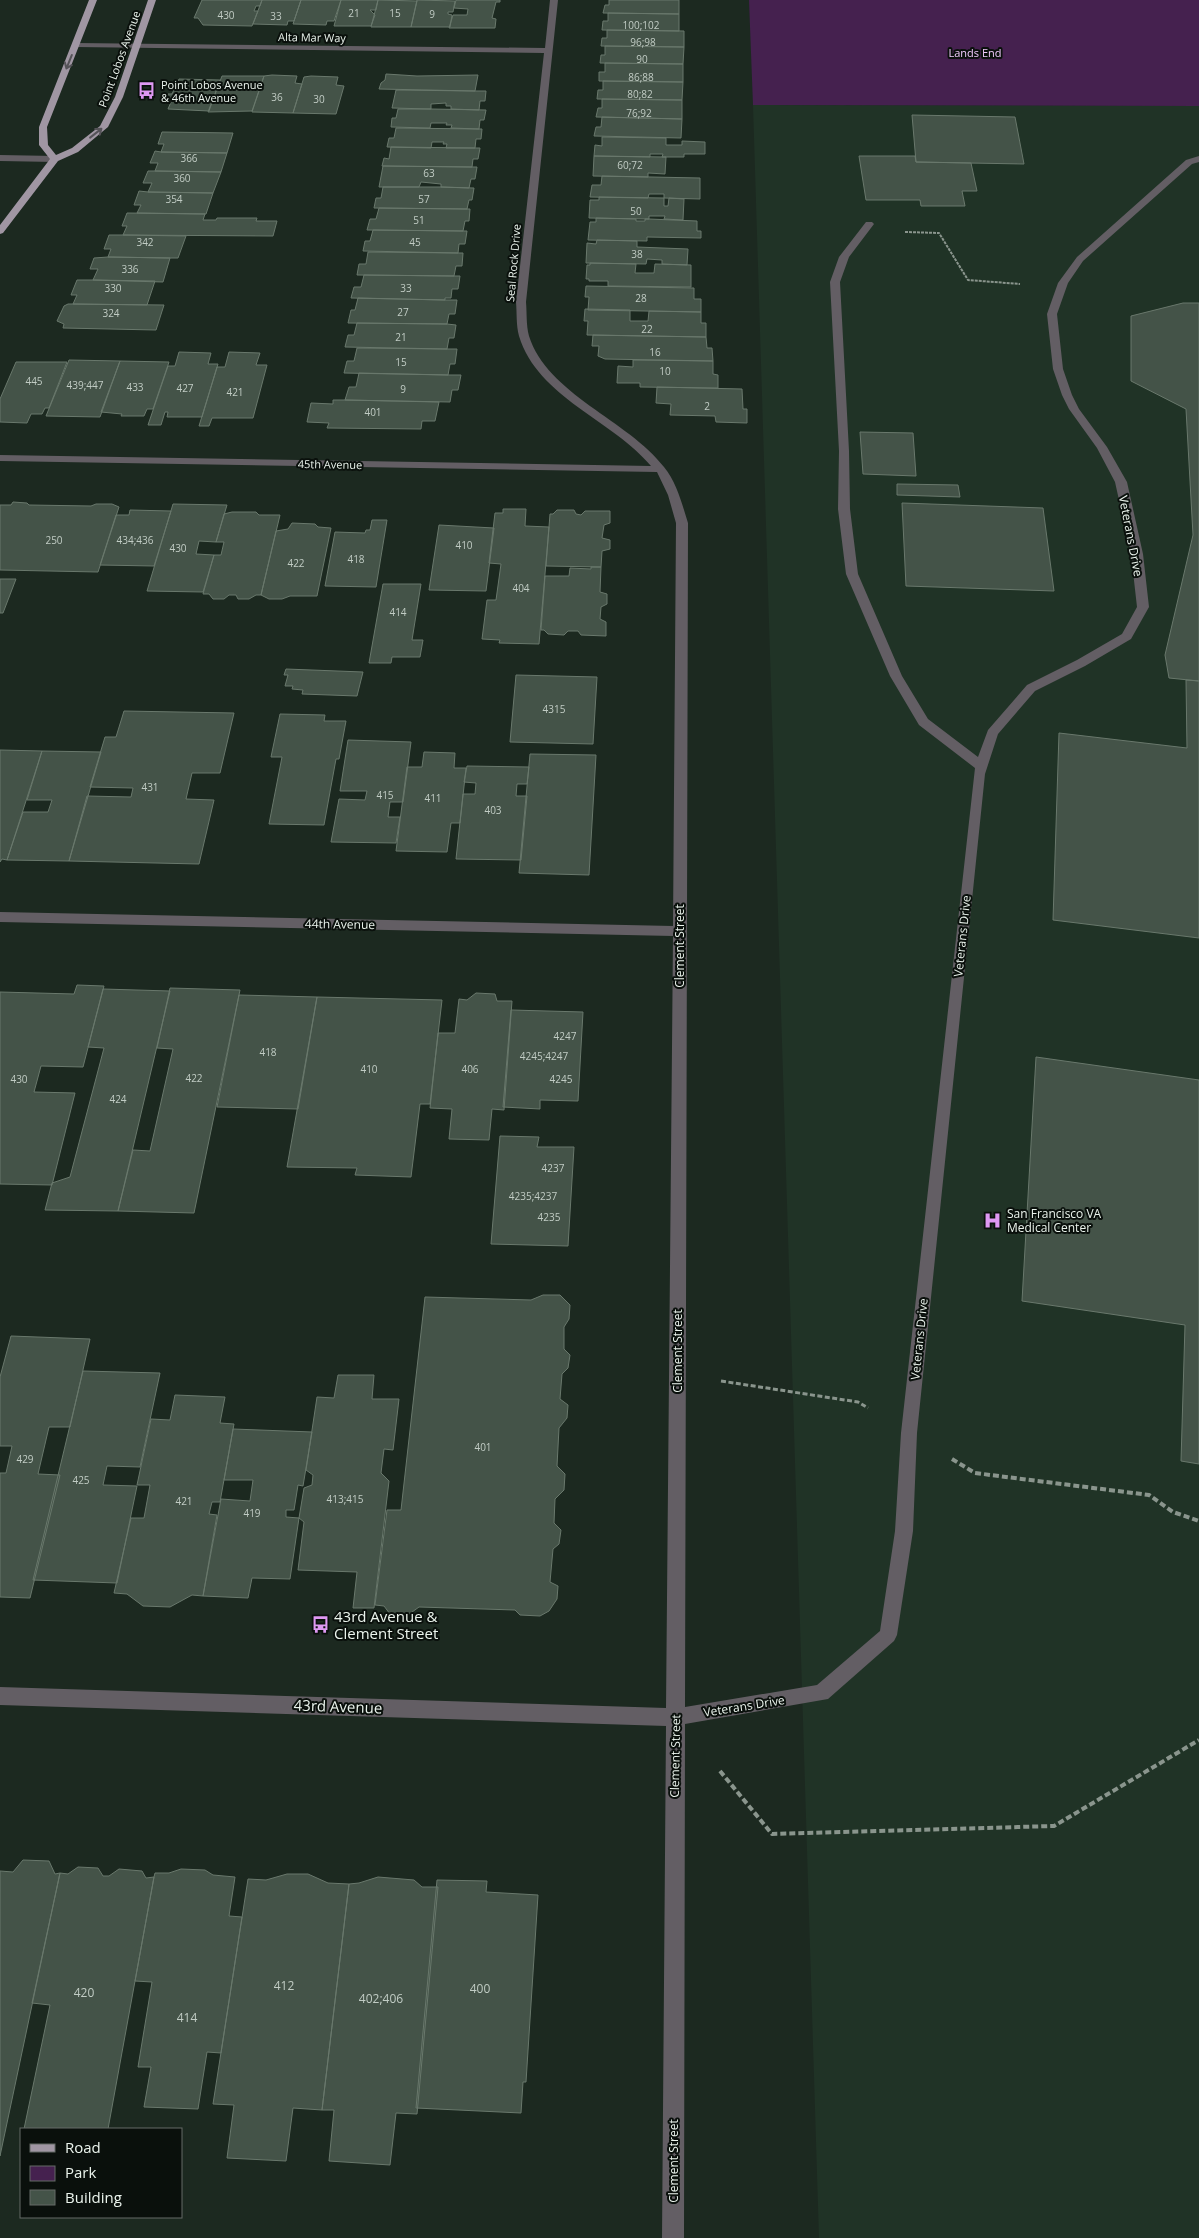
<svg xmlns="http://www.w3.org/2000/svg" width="1199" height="2238" viewBox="0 0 1199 2238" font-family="'Open Sans',sans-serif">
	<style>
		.built { fill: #203326 }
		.green { fill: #45214f }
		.building { fill: #445348; stroke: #69786c }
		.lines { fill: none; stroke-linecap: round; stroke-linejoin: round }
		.path-far2 { stroke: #8a958d; stroke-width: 2; stroke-dasharray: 3 1; stroke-linecap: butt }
		.path-far1 { stroke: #8a958d; stroke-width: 3; stroke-dasharray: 5 2.5; stroke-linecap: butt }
		.path { stroke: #8a958d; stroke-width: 4; stroke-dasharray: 6 3; stroke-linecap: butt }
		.minor { fill: #635e64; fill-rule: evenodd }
		.major { fill: #a096a3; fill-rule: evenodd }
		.oneway { stroke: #555358 }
		.labels { text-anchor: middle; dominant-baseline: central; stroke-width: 4; stroke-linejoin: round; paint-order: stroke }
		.number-label { font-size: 10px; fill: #c1ccc4 }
		.far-street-label { font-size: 11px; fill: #ebf4ed; stroke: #0a100c }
		.far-park-label { font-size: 11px; fill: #f0cafc; stroke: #0a100c }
		.far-poi-label { font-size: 11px; fill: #ebf4ed; stroke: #0a100c; text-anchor: start }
		.street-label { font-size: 12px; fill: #ebf4ed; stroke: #0a100c }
		.poi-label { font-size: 12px; fill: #ebf4ed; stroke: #0a100c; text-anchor: start }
		.near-number-label { font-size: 12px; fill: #c1ccc4 }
		.near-poi-label { font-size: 15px; fill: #ebf4ed; stroke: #0a100c; text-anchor: start }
		.near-street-label { font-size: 15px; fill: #ebf4ed; stroke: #0a100c }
	</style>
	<rect width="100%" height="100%" fill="#1c2920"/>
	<path class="built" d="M753 105 1199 106V2238H819Z"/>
	<path class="green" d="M749 0H1199V106L753 105Z"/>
	<path class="building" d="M202 0H262L260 6H256L254 11H258L252 26 203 25 198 18H194Z
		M262 0H301L294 21H288L287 25 253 24Z
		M301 0H341L334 21H327L326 25 293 24Z
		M341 0H378L376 10H370L375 15 371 26H334Z
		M378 0 417 1 411 27H371Z
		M417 0 455 1 453 12H448V14L452 15 450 27H411Z
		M456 0H500V2H496L492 18 496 19 495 28H449L453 15H467L468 9 454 8Z
		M609 0H679V14L603 13 605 5H609Z
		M608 13 679 14V31L602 30 603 21H608Z
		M607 30 684 31V47L601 46 602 38H607Z
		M605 46 684 47 683 64 600 63 601 55H605Z
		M605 63 683 64V82L599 81V72H605Z
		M386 74 417 76 478 75 475 91 379 89 381 83 385 80Z
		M272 75 297 76 295 83 302 84 293 113 252 112 264 76Z
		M222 76H264L252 111 208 112Z
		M311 76 338 77 336 85 344 86 336 114 293 113 304 77Z
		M179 79 220 80 209 111 168 109 171 102 165 101 168 94H172Z
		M603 81 683 82 682 100 597 99 598 90H603Z
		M396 90 475 91H486L485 101H480L479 110 451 109V106H446V103L431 104V109L392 108Z
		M602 99 682 100V119L596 117 598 108H602Z
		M398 109H431L486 110 484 120H480L479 129 451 128 452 125H446L447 123H431L430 128 391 127 392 118H396Z
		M912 115 1015 117 1024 164 916 162Z
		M602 117 682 119 681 138 594 136 596 127H601Z
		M396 128 479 129H482L481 139H476L475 148H446L447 144H443L444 142H432L431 148 387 147 389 138H394Z
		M162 132 233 133 227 153 161 152 164 144H158Z
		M602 137 666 138V145H682V141L705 142V154H684V157H662L663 154H650V157L594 156 595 145 602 146Z
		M391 147 475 148H480L478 159H473L472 167 382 166 384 158 389 159Z
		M155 151 161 152 227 153 221 172 155 171 158 163H150Z
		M594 156 666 157 665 174 648 173V177L593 176Z
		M859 156H915L916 162 971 163 977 191H962L965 206H921L920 200H866Z
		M383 166 472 167H477L475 179H471L469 188 441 187V184L421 182 419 187H379Z
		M148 171H155L221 172 213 193 148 192 152 183H143Z
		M602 176 700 178V199L664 198V194H649L648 198 590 197 592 185H601Z
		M383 187H441L474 188 472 200H469L467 209 374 208 376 198H381Z
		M139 191 148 192 213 193 206 214 137 213 141 205H134Z
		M599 197 664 198V206H668L669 198 684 199 683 220 664 219 665 216H649V219L589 218 590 200H599Z
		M379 208 467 209H470L469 221H465L463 231 367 230 370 219H376Z
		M127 213 205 214 203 220H216L217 218H257L256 221H277L273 236 123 235 127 226H122Z
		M596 218 636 219V221H645V219H649L697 221V231H701V238L647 237V241L588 240 590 222H596Z
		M373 230 463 231H467L465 244H459L458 253 363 251 365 241H370Z
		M109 235H123L186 236 178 258H170L108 257 111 249H104Z
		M597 240 637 241V247L688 249 687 265 662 264V260L647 259 646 264 586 263 587 243 596 244Z
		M368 252 458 253H463L462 266H456L454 276 357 275 359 264H366Z
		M108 257 170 258 163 282 93 280 98 269H90L94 258Z
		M590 263 636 264 635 273H654L655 264 691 265V287L608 286V281H589V279H586L587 265H590Z
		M364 275 454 276H460L458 289H452L451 298H445V300L351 298 354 287H361Z
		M77 280H93L155 281 147 305 73 304 77 295H71Z
		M586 286 694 288V299H701V312L588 310 589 297H585Z
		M358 298 445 300H457L455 314H449L447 324 348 323 351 310H355Z
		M1183 303H1199V681L1169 678 1165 655 1193 535 1186 409 1131 381V316Z
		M68 304H73L164 305 156 330 63 328 64 324 57 321 64 306Z
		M585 309 630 310V321H648L649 311 701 312V323H706V337L587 335 588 321H584Z
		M357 323 447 324 456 325 454 338H449L447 349 345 347 348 335H354Z
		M593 335 706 337 707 348H712L713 361 605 359 598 356 599 346H592Z
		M357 348 447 349H457L455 364H450L448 375 344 373 347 361H354Z
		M179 352 211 353 208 364H218L202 417H167L168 412H165L161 425H148L168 366H175Z
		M229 352 260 353 256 365H267L253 418H212L209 426H199L217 367H225Z
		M69 360 120 361 100 417 46 416Z
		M633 360 713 361V374L718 375V388L640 387V383H617L618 366 633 367Z
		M120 361 169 362 153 409H147L144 416H121L122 414 101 412Z
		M16 362H67L49 408H45L42 414H31L27 423 0 422V399Z
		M359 373 448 375H461L458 390H452L450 402 345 400 349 387H356Z
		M657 387 742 389 743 409H747V423L716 422 715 416 670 415 671 404 656 403Z
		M333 400H345L439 402 435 421H422L421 429 327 428 329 423 307 422 311 403 333 404Z
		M860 432 913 433 916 476 863 474Z
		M897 484 958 485 960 497 897 495Z
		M13 502 27 503 29 505 91 506 96 504H112L119 507 98 572 0 570V505H11Z
		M902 503 1043 508 1054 591 906 586Z
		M173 504 227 505 216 542 199 541 196 554 214 555 203 592 147 591Z
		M503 509H526L525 526 549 527 539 644 499 643 500 640 482 639 487 600H496L501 564 489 563 495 513H503Z
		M130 510 171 511 154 566 100 565 116 515H129Z
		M557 510H574L576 514 581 515 585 511H610V523L604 525 602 538 610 540V549L602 551 601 567 546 566 550 514H553Z
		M232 512H256L259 515H280L261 595H256L249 599H238L236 595H229L224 599H213L209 594H203L214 555H221L224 542H216L224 514Z
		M372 520H387L376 587 325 586 335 532 365 533 366 530H370Z
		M292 523 315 524 318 527 331 528 317 596H290L282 599H269L261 595 276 531 288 529Z
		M439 525 494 528 486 591 429 590Z
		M591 567H601L600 592 607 594V604L601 607 600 619 606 622V636L581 635 578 631H568L564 635 548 634 544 630H541L545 576H569L570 568 591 569Z
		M0 579H16L3 613H0Z
		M383 584H421L412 640H423L420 657H392L391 663H369Z
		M286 669 363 672 357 696 302 694 303 690 292 689 293 686H285L288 675H284Z
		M516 675 597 677 593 744 510 742Z
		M1186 680 1199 681V938L1053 920 1059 733 1187 748Z
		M124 711 234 713 220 773H192L186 799 214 800 199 864 69 861 87 796 131 797 133 788 90 787 105 737H116Z
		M280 714 325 715 324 721H346L339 759H336L324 825 269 824 282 757H271Z
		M348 740 411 742 403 802H390L388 817H400L396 843 331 842 339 799 365 800 367 791H340Z
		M0 750 42 751 7 860 2 859 0 862Z
		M42 751 101 752 69 861 7 860 23 812H48L52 800H27Z
		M424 752 455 753 454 768H466L460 823H451L447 852 396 851 407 767H422Z
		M530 754 596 755 589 875 519 873Z
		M467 766 529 767 527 784H517L516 796H527L521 860 456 859 463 794H475L476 783 464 782Z
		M77 985 104 986 83 1067 41 1066 34 1092 75 1093 52 1185 0 1184V992L74 994Z
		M170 988 240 990 194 1213 118 1211 133 1150 150 1151 173 1049 157 1048Z
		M103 989 170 991 118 1211 45 1210 52 1183 70 1177 104 1048 88 1047Z
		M476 993 495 994 497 1001H512L504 1110 492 1109 489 1140 449 1139 452 1109 430 1108 438 1033H455L459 999 467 1000Z
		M239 995 317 997 298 1109 217 1107Z
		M317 997 442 1000 430 1104H420L411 1177 355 1175 357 1168 287 1167Z
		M511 1010 583 1012 578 1101 540 1100V1109L503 1107Z
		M1036 1057 1199 1080V1464L1181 1461 1185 1325 1022 1301Z
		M500 1136 539 1137 537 1147H574L568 1246 491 1244Z
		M543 1295H560L570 1305 569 1319 564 1327V1349L570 1355 568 1368 562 1374 560 1399 568 1405 567 1418 559 1428 557 1466 565 1474 564 1490 555 1499 554 1523 561 1530 559 1544 553 1549 550 1582 558 1586 557 1599 549 1611 540 1616 520 1615 515 1610 419 1607 408 1615 390 1614 384 1606 375 1605 387 1510H401L425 1297 531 1300Z
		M11 1336 90 1339 70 1427H49L38 1474 60 1475 30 1598 0 1597V1473H6L12 1446H0V1377Z
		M83 1371 160 1373 140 1467 107 1466 103 1485 137 1486 117 1583 33 1580Z
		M338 1375H374L372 1399H399L393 1450 384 1449 381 1473 389 1481 374 1608H353L357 1572 298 1570 304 1522 299 1518 304 1488 312 1485 313 1475 306 1470 317 1397 334 1398Z
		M175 1395 225 1397 220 1423 234 1424 220 1502H212L209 1514 217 1515 203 1596 192 1595 170 1607 143 1606 127 1594 114 1593 131 1518H144L150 1485H137L151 1419 170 1420Z
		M233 1429 312 1432 303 1486 298 1485 294 1510H286V1517L299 1518 290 1579 252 1578 248 1598 203 1596 221 1499 250 1501 253 1480H224Z
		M23 1860 49 1861 55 1874 60 1873 0 2156V1871L13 1872Z
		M78 1867 98 1868 103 1876H109L119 1869 142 1871 146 1878 154 1877 108 2129H24L50 2005 32 2003 60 1873 68 1874Z
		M181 1869 205 1870 213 1875 235 1877 229 1916 242 1917 221 2053 207 2052 198 2109 144 2107 151 2067H138L152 1982 135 1981 154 1877 155 1873H169Z
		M287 1874H308L328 1883 349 1884 322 2110 293 2108 286 2161 227 2158 234 2105 213 2104 248 1879 266 1880Z
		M378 1877 414 1880 422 1887H438L417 2114 396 2113 390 2165 329 2161 334 2110H322L349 1884 359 1883Z
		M437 1880 487 1881 486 1892 538 1895 526 2082H523L521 2113 416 2108Z"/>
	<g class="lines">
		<path class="path-far2" d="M905 232 939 233 968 280 1020 284"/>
		<path class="path-far1" d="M721 1381 858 1402 868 1408"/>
		<path class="path" d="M952 1459 975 1473 1149 1495 1173 1512 1199 1521
			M720 1771 772 1834 1054 1826 1199 1740"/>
		<path class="minor" d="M550 0H558L526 302C527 313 526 325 529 336 547 394 628 420 664 467 677 483 682 504 688 523L685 1707 817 1685 880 1631 895 1531 901 1433 975 768 919 725 890 676 846 574 838 509 839 451 830 282 839 257 866 222H872L874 224 849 257 840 282 849 451 850 509 858 574 902 676 928 719 978 757 988 730 1027 685 1077 660 1122 634 1137 607 1131 554 1115 482 1097 448 1069 409 1062 395 1053 369 1047 314 1058 283 1077 257 1186 160 1199 156V162L1192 164 1083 261 1068 283 1057 314 1063 369 1072 395 1079 409 1107 447 1127 482 1143 554 1149 607 1131 639 1085 666 1035 691 998 734 985 774 917 1433 913 1531 897 1635 894 1641 828 1699 685 1724 684 2238H662L666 1726 0 1705V1687L666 1708 673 936 0 922V912L673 926 676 523 668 495 657 472 0 461V455L651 466C613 420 538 398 519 336 516 325 517 313 516 302L544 53 76 47 72 45 76 43 545 48Z
			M0 155 55 156 60 159 55 162 0 161Z"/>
		<path class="major" d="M89 0H97L47 127 48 145 56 155 72 148 100 126 115 97 148 0H156L123 97 108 127 78 152 58 161 3 233 0 234V225L50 159 39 145V127Z"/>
	</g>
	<defs><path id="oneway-shaft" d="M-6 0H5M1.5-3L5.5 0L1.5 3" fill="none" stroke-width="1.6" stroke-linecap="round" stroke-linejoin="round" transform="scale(1.25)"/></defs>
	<g class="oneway">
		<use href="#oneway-shaft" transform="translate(69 62) rotate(112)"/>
		<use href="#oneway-shaft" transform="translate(96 133) rotate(-38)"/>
	</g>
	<defs>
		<symbol id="bus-bare" viewBox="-9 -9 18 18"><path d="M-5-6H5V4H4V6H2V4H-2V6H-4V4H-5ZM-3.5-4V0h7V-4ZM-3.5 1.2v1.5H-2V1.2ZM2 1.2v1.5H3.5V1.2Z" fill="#de98f2" stroke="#0a100c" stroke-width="2.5" paint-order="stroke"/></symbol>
		<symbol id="hospital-bare" viewBox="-9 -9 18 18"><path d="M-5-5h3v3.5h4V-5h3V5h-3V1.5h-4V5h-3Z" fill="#de98f2" stroke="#0a100c" stroke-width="2.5" paint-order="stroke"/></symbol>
	</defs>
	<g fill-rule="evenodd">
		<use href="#bus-bare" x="134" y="78" width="25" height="25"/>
		<use href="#hospital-bare" x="980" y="1208" width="25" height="25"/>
		<use href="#bus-bare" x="308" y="1612" width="25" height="25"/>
	</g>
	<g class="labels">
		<g class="number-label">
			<text x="354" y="13">21</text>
			<text x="395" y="13">15</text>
			<text x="432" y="14">9</text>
			<text x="226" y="15">430</text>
			<text x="276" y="16">33</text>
			<text x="641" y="25">100;102</text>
			<text x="643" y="42">96;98</text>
			<text x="642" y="59">90</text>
			<text x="641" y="77">86;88</text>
			<text x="640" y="94">80;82</text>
			<text x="277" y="97">36</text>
			<text x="319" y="99">30</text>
			<text x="639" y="113">76;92</text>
			<text x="189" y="158">366</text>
			<text x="630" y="165">60;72</text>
			<text x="429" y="173">63</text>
			<text x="182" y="178">360</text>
			<text x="174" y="199">354</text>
			<text x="424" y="199">57</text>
			<text x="636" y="211">50</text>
			<text x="419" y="220">51</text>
			<text x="145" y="242">342</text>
			<text x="415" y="242">45</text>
			<text x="637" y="254">38</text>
			<text x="130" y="269">336</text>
			<text x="113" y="288">330</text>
			<text x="406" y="288">33</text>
			<text x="641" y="298">28</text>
			<text x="403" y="312">27</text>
			<text x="111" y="313">324</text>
			<text x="647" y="329">22</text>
			<text x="401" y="337">21</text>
			<text x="655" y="352">16</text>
			<text x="401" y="362">15</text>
			<text x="665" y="371">10</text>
			<text x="34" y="381">445</text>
			<text x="85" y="385">439;447</text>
			<text x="135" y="387">433</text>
			<text x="185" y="388">427</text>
			<text x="403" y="389">9</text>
			<text x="235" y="392">421</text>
			<text x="707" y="406">2</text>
			<text x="373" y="412">401</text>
			<text x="54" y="540">250</text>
			<text x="135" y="540">434;436</text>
			<text x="464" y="545">410</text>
			<text x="178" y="548">430</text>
			<text x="356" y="559">418</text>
			<text x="296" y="563">422</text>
			<text x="521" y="588">404</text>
			<text x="398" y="612">414</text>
			<text x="554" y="709">4315</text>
			<text x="150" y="787">431</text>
			<text x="385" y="795">415</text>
			<text x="433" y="798">411</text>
			<text x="493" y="810">403</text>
			<text x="565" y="1036">4247</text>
			<text x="268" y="1052">418</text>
			<text x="544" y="1056">4245;4247</text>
			<text x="369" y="1069">410</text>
			<text x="470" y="1069">406</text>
			<text x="194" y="1078">422</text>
			<text x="19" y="1079">430</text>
			<text x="561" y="1079">4245</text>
			<text x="118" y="1099">424</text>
			<text x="553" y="1168">4237</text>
			<text x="533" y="1196">4235;4237</text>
			<text x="549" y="1217">4235</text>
			<text x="483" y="1447">401</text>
			<text x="25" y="1459">429</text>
			<text x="81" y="1480">425</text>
			<text x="345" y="1499">413;415</text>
			<text x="184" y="1501">421</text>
			<text x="252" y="1513">419</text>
		</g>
		<g class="far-street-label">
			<text transform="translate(312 37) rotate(1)">Alta Mar Way</text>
			<text transform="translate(119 59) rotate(-70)">Point Lobos Avenue</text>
			<text transform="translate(513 263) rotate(-85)">Seal Rock Drive</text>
			<text transform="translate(330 464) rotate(1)">45th Avenue</text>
		</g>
		<g class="far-park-label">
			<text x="975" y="52">Lands End</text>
		</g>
		<g class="far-poi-label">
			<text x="161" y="84">Point Lobos Avenue<tspan x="161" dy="13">&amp; 46th Avenue</tspan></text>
		</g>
		<g class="street-label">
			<text transform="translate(1131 536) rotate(79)">Veterans Drive</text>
			<text transform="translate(340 924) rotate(1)">44th Avenue</text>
			<text transform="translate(962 936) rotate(-84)">Veterans Drive</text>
			<text transform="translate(679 946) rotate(-90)">Clement Street</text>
			<text transform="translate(919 1339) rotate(-84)">Veterans Drive</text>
			<text transform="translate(677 1351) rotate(-90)">Clement Street</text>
			<text transform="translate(744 1706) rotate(-9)">Veterans Drive</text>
			<text transform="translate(675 1756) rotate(-89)">Clement Street</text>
			<text transform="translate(673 2161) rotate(-90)">Clement Street</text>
		</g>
		<g class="poi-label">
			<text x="1007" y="1213">San Francisco VA<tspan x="1007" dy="14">Medical Center</tspan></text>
		</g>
		<g class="near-number-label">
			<text x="284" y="1985">412</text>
			<text x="480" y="1988">400</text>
			<text x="84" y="1992">420</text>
			<text x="381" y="1998">402;406</text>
			<text x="187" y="2017">414</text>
		</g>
		<g class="near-poi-label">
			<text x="334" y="1616">43rd Avenue &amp;<tspan x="334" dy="17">Clement Street</tspan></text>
		</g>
		<g class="near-street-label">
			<text transform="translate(338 1706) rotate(2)">43rd Avenue</text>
		</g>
	</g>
	<rect x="20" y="2128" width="162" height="90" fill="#0a100c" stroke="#646b66"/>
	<rect x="30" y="2144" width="25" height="8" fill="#a096a3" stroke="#646b66"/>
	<text x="65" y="2153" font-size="15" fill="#ebf4ed">Road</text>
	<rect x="30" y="2166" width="25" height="15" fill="#45214f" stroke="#646b66"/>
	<text x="65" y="2178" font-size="15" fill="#ebf4ed">Park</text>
	<rect x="30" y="2190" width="25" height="15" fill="#445348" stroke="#646b66"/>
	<text x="65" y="2203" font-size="15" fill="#ebf4ed">Building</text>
</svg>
